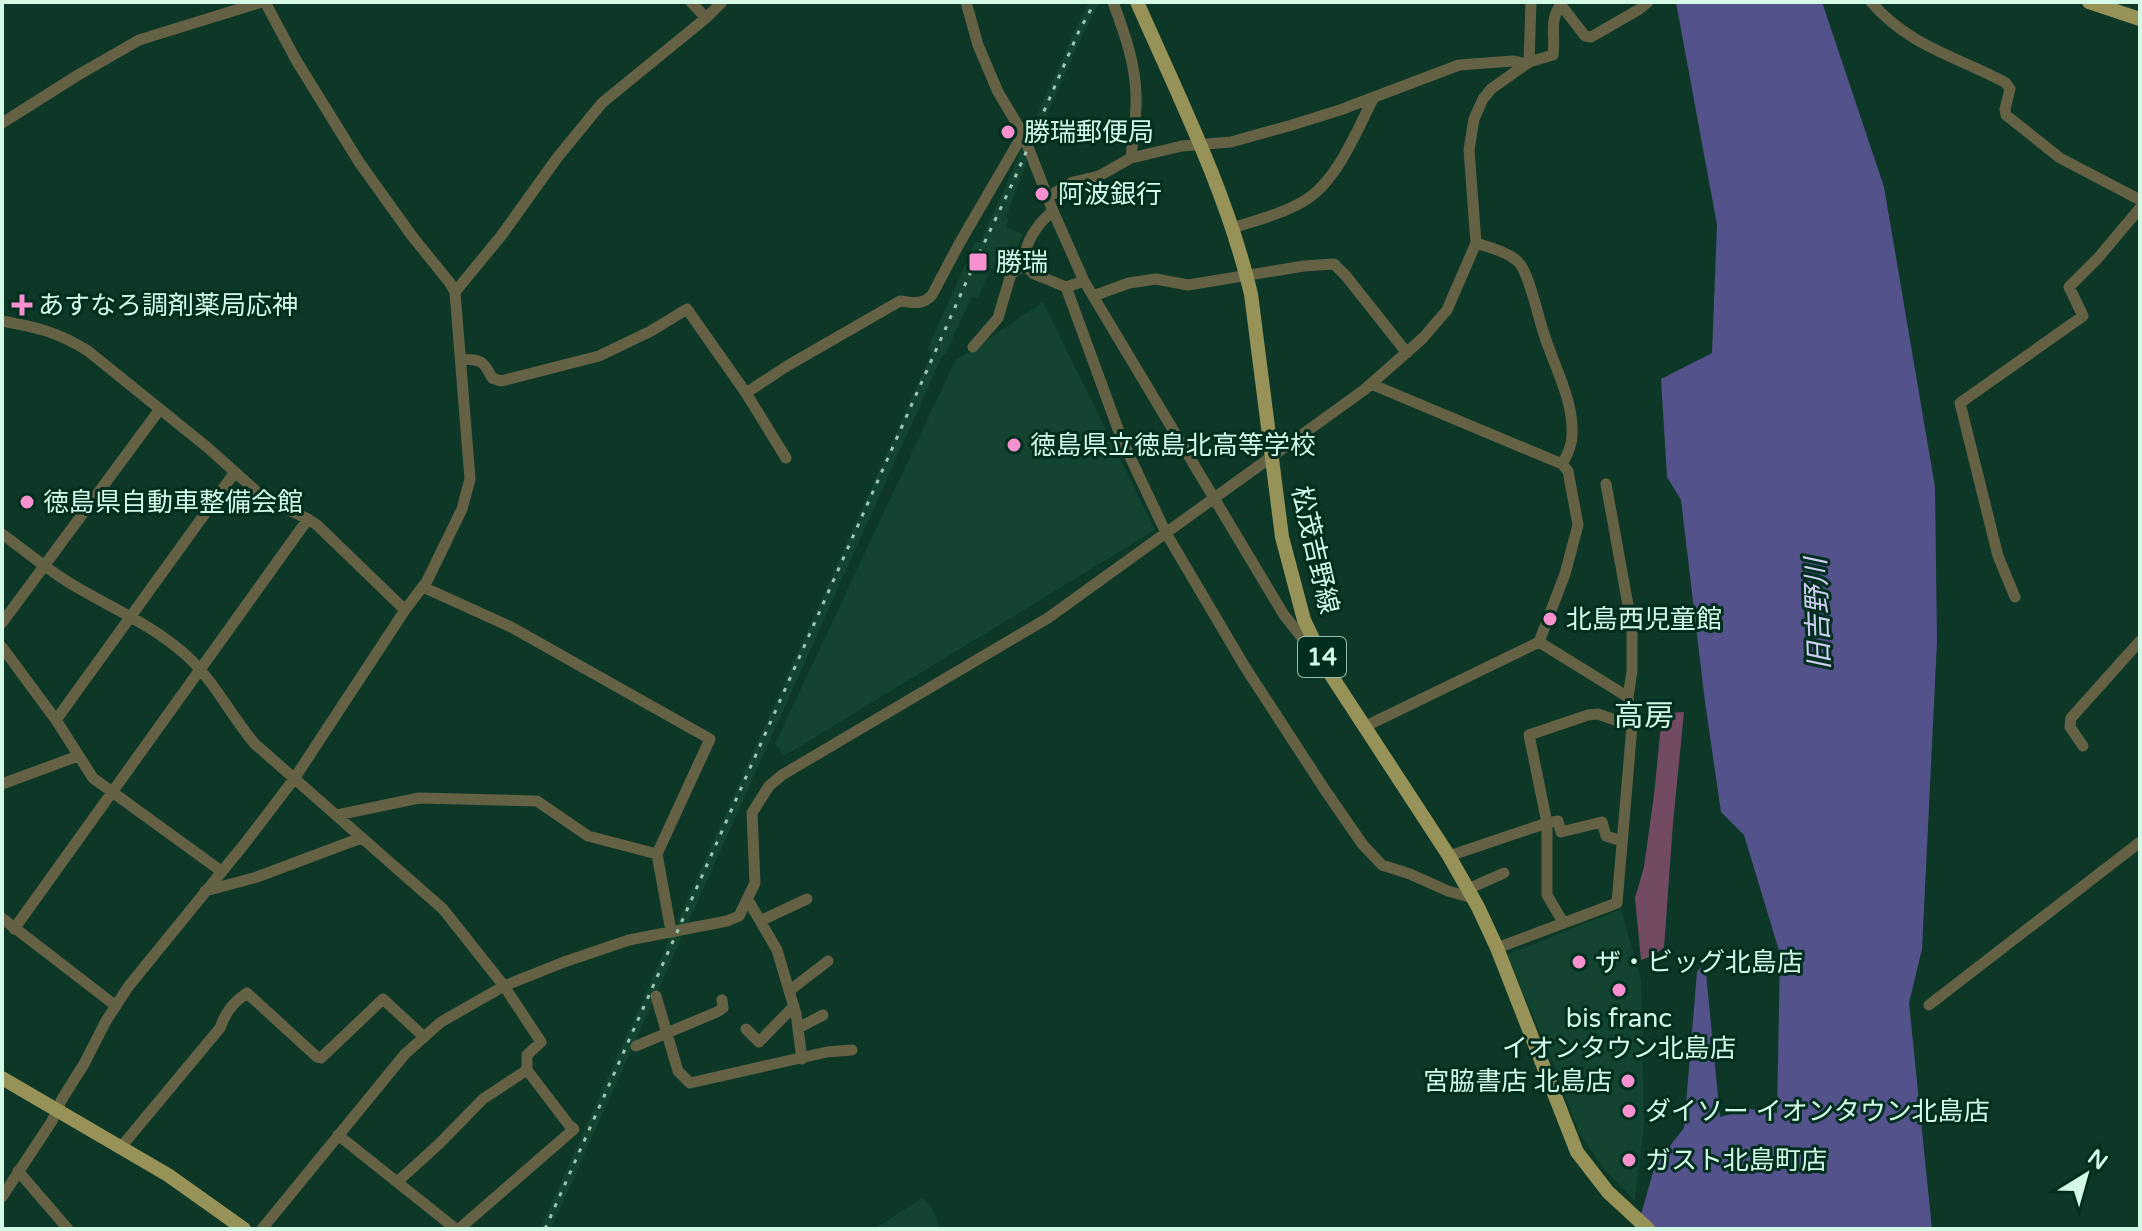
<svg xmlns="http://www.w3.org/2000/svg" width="2142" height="1231" viewBox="0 0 2142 1231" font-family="'Varela Round','Noto Sans JP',sans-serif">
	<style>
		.built { fill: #124431 }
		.green { fill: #724a62 }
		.water { fill: #54528b }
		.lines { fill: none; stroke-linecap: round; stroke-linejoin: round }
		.minor { stroke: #646145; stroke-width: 11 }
		.major { stroke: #979257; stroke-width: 14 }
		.rail { stroke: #a0c7b4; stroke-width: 3; stroke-dasharray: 4 8; stroke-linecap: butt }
		.poi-dot { fill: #f790cf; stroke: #012e1e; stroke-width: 3 }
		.labels { text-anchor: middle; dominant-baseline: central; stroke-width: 6; stroke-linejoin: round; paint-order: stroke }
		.shield { fill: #012e1e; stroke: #95bdab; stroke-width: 2 }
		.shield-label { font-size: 24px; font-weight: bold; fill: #d4fae7 }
		.poi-label { font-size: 26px; fill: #d4fae7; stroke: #012e1e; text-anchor: start }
		.street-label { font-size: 26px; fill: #d4fae7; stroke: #012e1e }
		.water-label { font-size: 28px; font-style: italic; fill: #cdcef1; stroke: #012e1e }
		.quarter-label { font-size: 30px; fill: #d4fae7; stroke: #012e1e }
	</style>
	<rect width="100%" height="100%" fill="#0d3827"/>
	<path class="built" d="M1089 2H1100L1083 34 1030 153 1006 217 1009 219 1006 227 1023 234 1007 271 999 268 997 270 990 269 978 298 972 296 945 355 943 354 551 1229H540L932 352 927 350 975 242 980 243 1075 30Z
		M1043 302 1155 530 784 756 775 744 955 361Z
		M1621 909 1641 980 1644 1127 1635 1201 1604 1169 1579 1133 1550 1055 1507 955Z
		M922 1198 930 1205 941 1229H874Z"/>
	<path class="green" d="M1684 712 1673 823 1664 948 1652 956 1641 960 1635 898 1644 867 1654 795 1662 715 1670 713Z"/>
	<path class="water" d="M1676 2H1822L1884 187 1935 487 1937 642 1922 949 1909 1003 1932 1229H1637L1655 1165 1684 1128 1697 972 1700 968H1703L1706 973 1720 1117 1750 1109 1777 1113 1780 954 1744 835 1721 812 1705 702 1681 500 1667 477 1661 379 1712 353 1717 225Z"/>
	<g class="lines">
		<path class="minor" d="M691 2 706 18
			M966 2 978 45 998 92 1023 134 1053 211 1084 281 1284 615 1319 659
			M1113 2C1124 32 1135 62 1136 94 1137 115 1133 137 1131 158
			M1871 2C1910 47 1956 56 2006 83L2010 89 2005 109 2006 115 2060 158 2140 200
			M1561 5 1585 36 1591 37 1638 10 1648 2
			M1529 62 1531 2
			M2 123 78 75 139 40 262 2
			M1048 197 1073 182 1099 176 1131 158 1182 146 1231 142 1292 125 1340 110 1459 65 1513 61 1527 64
			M1233 228C1257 220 1282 214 1304 201 1337 182 1357 130 1374 97
			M1476 243C1490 248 1510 252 1520 264 1530 277 1538 317 1544 334 1554 366 1574 401 1572 435 1572 445 1567 456 1562 464
			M1025 265 1034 274 1066 287 1084 281
			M1066 287 1122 440 1166 533 1245 667 1325 790 1363 845 1382 865 1410 874 1448 891 1473 898
			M455 292 501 236 557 158 602 103 706 18 722 2
			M1093 296 1129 283 1156 279 1188 285 1304 266 1334 264 1346 276 1407 353
			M2 321C36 327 58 332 88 351L207 447 265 499 308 519 317 525 405 610
			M973 347 998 318 1011 274 1025 265C1022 245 1038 223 1053 211
			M461 359C480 360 483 359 492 378L501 381 599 356 651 331 687 309 746 393 786 458
			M746 393 787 366 900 301C913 303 923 305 932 295L959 244 1023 134
			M2 534C27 552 51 573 78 588 116 610 154 626 187 656 215 682 231 716 255 744L443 909 504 986 541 1042 527 1055V1070L569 1125 574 1129 459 1229
			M423 587 511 627 710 739 657 854 671 931
			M2015 597 1998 556 1960 403 2083 316 2069 287 2098 258 2140 208
			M2 623 160 409
			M1539 642 1628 697
			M2 647 56 720 93 778 221 871
			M56 720 235 472
			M1364 727 1539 642 1565 574 1578 525 1568 471 1562 464 1371 384
			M2083 746 2070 727 2071 718 2140 641
			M2 784 78 756
			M337 815 419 798 537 801 588 836 657 854
			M1449 856 1547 823 1529 735 1588 715 1598 714 1632 726
			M1468 889 1504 873
			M205 891 257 877 361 838
			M748 900 777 950 796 1014 802 1059
			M2 918 116 1006
			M760 921 807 899
			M1563 922 1547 895V823L1558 821 1561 832 1602 822 1606 836 1622 841
			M14 929 308 519
			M1497 948 1617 903 1632 726 1628 697 1632 671V627L1606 484
			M789 991 828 961
			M656 996 678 1071 690 1083 827 1052 852 1050
			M1929 1005 2140 842
			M798 1028 823 1015
			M746 1029 759 1042 794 1006
			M636 1046 717 1012 723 1008 722 1000
			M338 1135 456 1229
			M121 1147 220 1028C226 1011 233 1003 247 993L317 1057 321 1058 383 999 423 1036
			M18 1171 68 1229
			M397 1182 439 1144 483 1099 527 1070
			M2 1197 52 1121 62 1099 84 1064 106 1021 128 987 246 842 294 779 405 610 427 581 462 509 470 479 455 292 450 283 412 236 359 162 296 60 265 2
			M262 1229 405 1054 441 1022 504 986 564 962 629 940 727 921 739 916 755 883 752 813 769 786 782 775 1048 618 1364 390 1423 338 1447 310 1476 243 1469 150 1474 119 1483 99 1491 89 1529 62 1553 55C1556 31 1548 23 1562 2"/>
		<path class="major" d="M1137 2C1179 97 1227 193 1251 294L1282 537 1304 620 1329 672 1449 856 1478 907 1497 948 1577 1152 1608 1192 1648 1229
			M2089 2 2140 19
			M2 1078 168 1175 244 1229"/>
		<path class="rail" d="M545 1229 972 269 1013 182 1079 31 1095 2"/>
	</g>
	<g class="poi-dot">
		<circle cx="1008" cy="132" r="8"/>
		<circle cx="1042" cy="194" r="8"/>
		<rect x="968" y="252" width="20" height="20" rx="4"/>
		<path d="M18 293h8v8h8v8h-8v8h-8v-8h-8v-8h8z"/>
		<circle cx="1014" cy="445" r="8"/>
		<circle cx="27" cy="502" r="8"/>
		<circle cx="1550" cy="619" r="8"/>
		<circle cx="1579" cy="962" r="8"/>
		<circle cx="1619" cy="990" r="8"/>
		<circle cx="1628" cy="1081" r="8"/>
		<circle cx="1629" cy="1111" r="8"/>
		<circle cx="1629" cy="1160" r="8"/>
	</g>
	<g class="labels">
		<rect class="shield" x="1298" y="637" width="48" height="40" rx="6"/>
		<g class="shield-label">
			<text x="1322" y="657">14</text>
		</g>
		<g class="poi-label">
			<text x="1024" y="132">勝瑞郵便局</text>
			<text x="1058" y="194">阿波銀行</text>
			<text x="996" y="262">勝瑞</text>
			<text x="38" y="305">あすなろ調剤薬局応神</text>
			<text x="1030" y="445">徳島県立徳島北高等学校</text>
			<text x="43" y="502">徳島県自動車整備会館</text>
			<text x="1566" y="619">北島西児童館</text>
			<text x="1595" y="962">ザ・ビッグ北島店</text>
			<text x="1619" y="1018" text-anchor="middle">bis franc<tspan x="1619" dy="30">イオンタウン北島店</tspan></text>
			<text x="1612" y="1081" text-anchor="end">宮脇書店 北島店</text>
			<text x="1645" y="1111">ダイソー イオンタウン北島店</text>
			<text x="1645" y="1160">ガスト北島町店</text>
		</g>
		<g class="street-label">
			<text transform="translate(1315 550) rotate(77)">松茂吉野線</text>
		</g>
		<g class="water-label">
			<text transform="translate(1818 614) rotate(-92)">旧吉野川</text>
		</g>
		<g class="quarter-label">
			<text x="1644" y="716">高房</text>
		</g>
	</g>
	<rect width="2142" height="1231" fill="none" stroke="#d4fae7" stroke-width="8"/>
	<g transform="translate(2086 1175) rotate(37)" stroke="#012e1e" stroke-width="6" paint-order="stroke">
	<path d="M0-6L14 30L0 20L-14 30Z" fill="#d4fae7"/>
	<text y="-12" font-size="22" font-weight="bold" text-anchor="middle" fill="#d4fae7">N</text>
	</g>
</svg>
